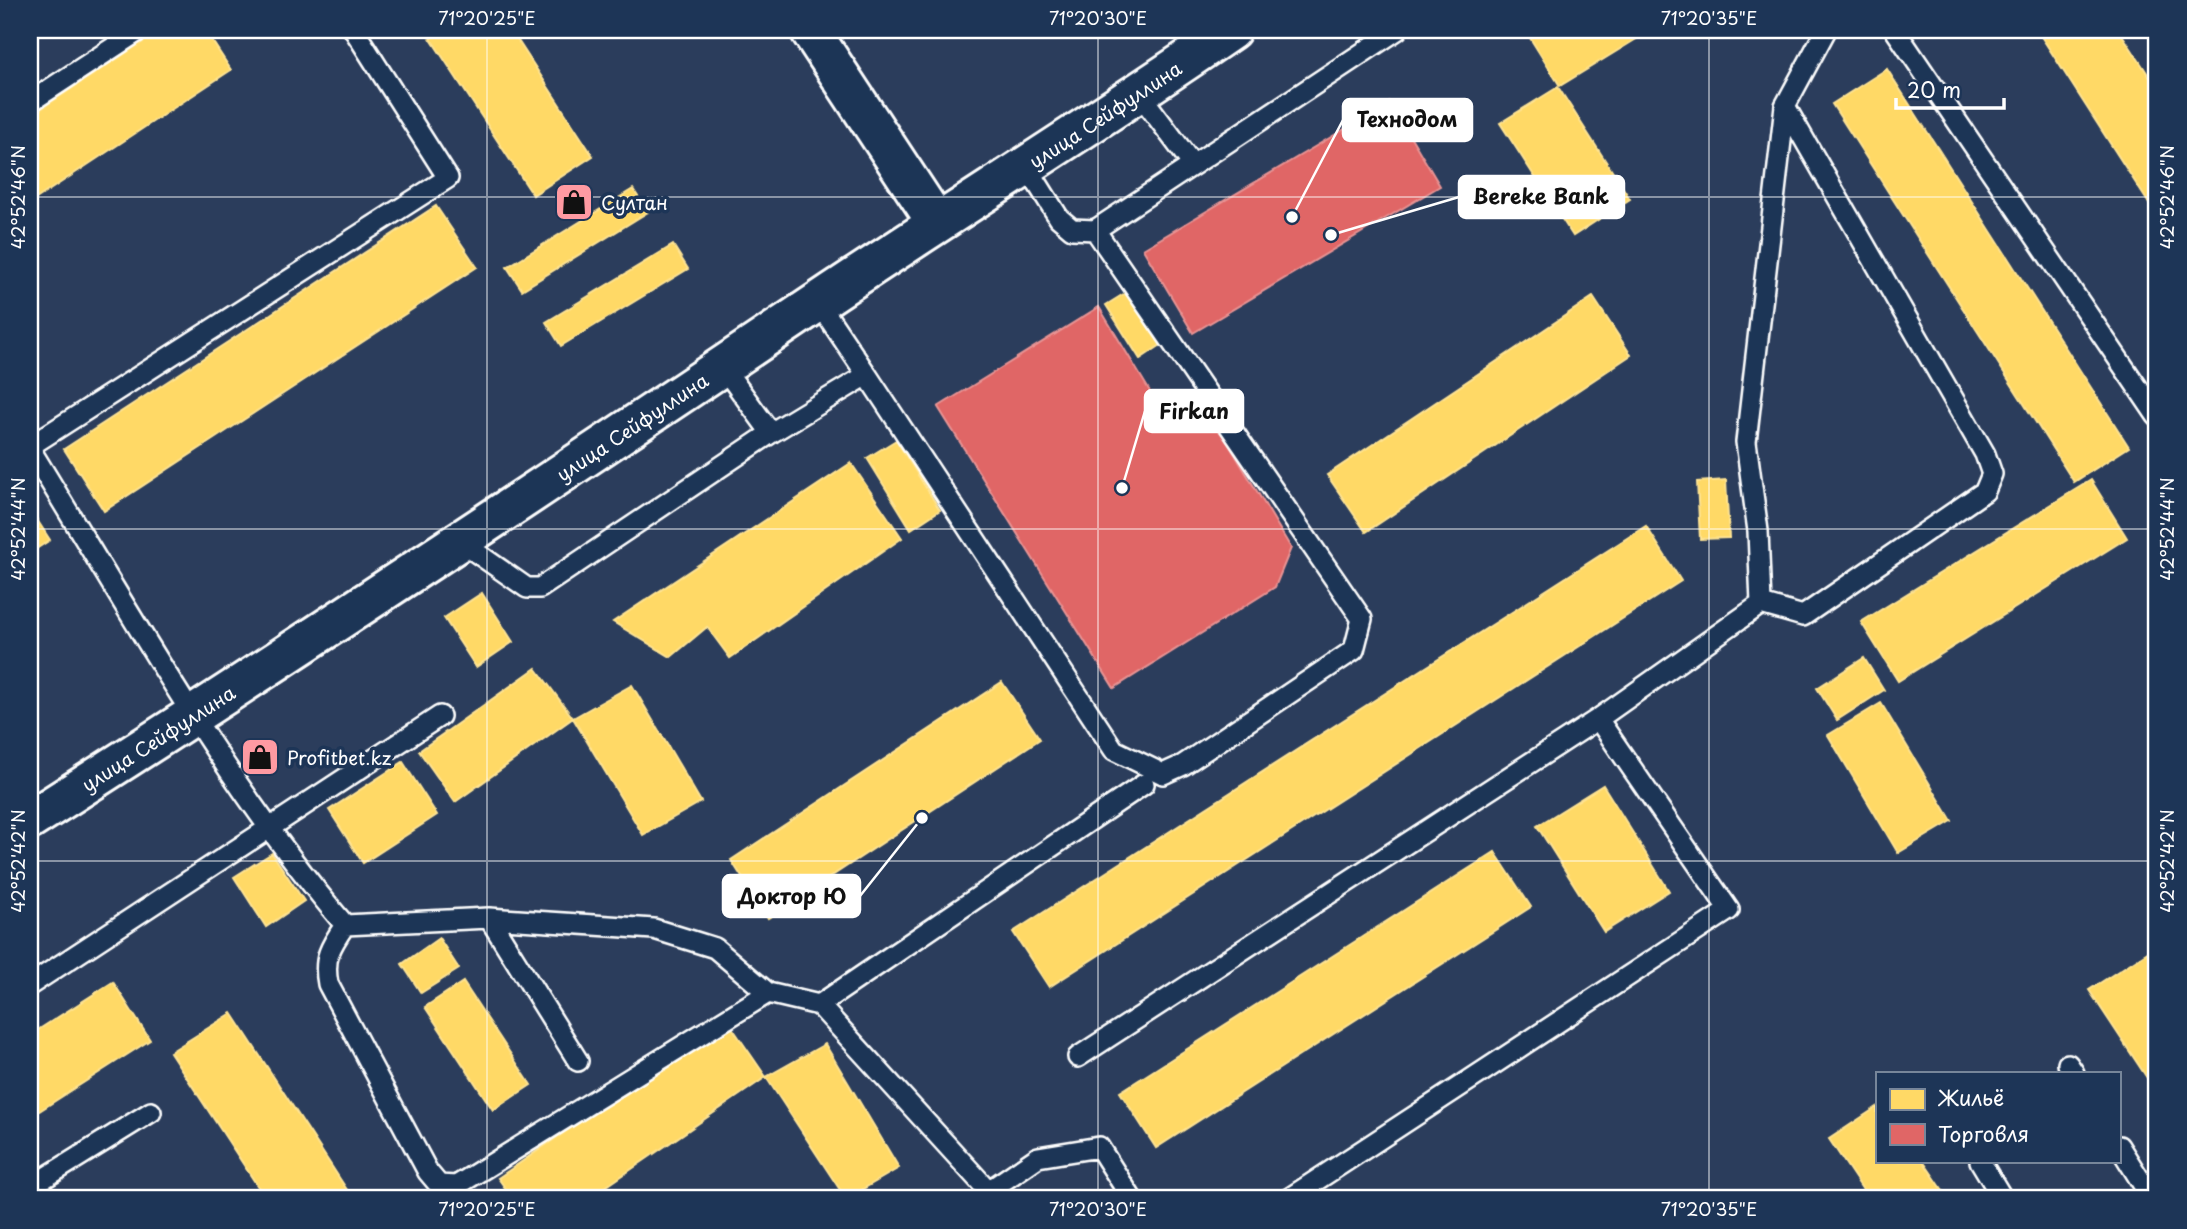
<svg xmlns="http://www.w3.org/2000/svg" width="2187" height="1229" viewBox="0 0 2187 1229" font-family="'Playpen Sans',sans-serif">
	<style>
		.homes { fill: #ffd966; stroke: #ffe494; stroke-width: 2 }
		.shops { fill: #e06666; stroke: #e99494; stroke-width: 2 }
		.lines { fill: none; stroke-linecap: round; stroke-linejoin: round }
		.lane-casing { stroke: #fff; stroke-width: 24 }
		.secondary-casing { stroke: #fff; stroke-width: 44 }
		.lane { stroke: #1d3557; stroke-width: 19 }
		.secondary { stroke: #1d3557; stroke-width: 38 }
		.ticks { fill: none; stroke: #fff; stroke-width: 2; stroke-opacity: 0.45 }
		.labels { text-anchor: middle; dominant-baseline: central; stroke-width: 7; stroke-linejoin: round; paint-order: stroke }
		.street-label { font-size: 19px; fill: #fff; stroke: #1d3557 }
		.poi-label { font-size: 19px; fill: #fff; stroke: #1d3557; text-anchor: start }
		.leader { fill: none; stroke: #fff; stroke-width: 2.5 }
		.callout-dot { fill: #fff; stroke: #1d3557; stroke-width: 2.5 }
		.callout { fill: #fff; stroke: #fff; stroke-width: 2.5 }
		.callout-label { font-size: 21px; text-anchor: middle; font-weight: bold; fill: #111 }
		.neatline { fill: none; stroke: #fff; stroke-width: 2.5 }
		.ticks-label { font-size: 18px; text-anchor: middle; fill: #fff }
	</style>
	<rect width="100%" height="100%" fill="#2b3d5c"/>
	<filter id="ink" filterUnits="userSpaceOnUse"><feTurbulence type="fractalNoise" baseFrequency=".0143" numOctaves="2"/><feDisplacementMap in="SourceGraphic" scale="14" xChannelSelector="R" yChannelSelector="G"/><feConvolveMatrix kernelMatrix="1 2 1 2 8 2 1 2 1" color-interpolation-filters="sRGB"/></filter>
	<g filter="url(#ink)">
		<path class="homes" d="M161 30H205L231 70 30 203V116Z
			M425 30H511L593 156 533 195Z
			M1525 30H1651L1560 86Z
			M2037 30H2119L2157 88V216Z
			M1887 69 2129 447 2074 482 1832 104Z
			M1558 87 1630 199 1573 236 1500 123Z
			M633 189 648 212 522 290 507 267Z
			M436 206 477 267 104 511 64 449Z
			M673 245 688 269 561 346 546 322Z
			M1130 290 1164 343 1140 359 1106 305Z
			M1593 297 1631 355 1366 532 1327 475Z
			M896 440 940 510 911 529 867 458Z
			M851 463 902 538 730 658 707 627 671 657 613 622Z
			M1726 480 1729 538 1700 539 1697 482Z
			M2091 480 2127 538 1898 681 1861 622Z
			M30 509 50 540 30 553Z
			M1646 526 1681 581 1049 987 1013 932Z
			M482 593 513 642 476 667 444 618Z
			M1864 658 1884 690 1837 720 1817 688Z
			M536 668 573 718 455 802 419 751Z
			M1002 682 1040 739 768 918 731 860Z
			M632 685 701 802 643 835 573 718Z
			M1881 703 1952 821 1898 853 1828 735Z
			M403 762 437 815 363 863 329 810Z
			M1603 785 1669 891 1604 932 1537 826Z
			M1495 852 1531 907 1156 1148 1120 1092Z
			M272 853 304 901 266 927 234 877Z
			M439 938 459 969 421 993 402 964Z
			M2148 952 2157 966V1093L2089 990Z
			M113 982 150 1040 30 1117V1035Z
			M463 982 531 1085 493 1110 425 1007Z
			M232 1013 353 1199H266L170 1052Z
			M727 1020 766 1077 588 1199H513L498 1178Z
			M825 1044 899 1168 846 1199 766 1077Z
			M1877 1107V1161H1923L1949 1199H1869L1829 1139Z"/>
		<path class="shops" d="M1390 102 1440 186 1193 333 1143 249Z
			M1099 307 1172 428 1207 408 1291 548 1275 587 1114 688 938 407Z"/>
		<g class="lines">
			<defs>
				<path id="lane" d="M1895 30 2157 416
					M1139 93 1193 165
					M30 102 140 30
					M1027 167 1059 218 1072 229 1095 230 1397 30
					M818 302 867 375
					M723 367 771 433
					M30 446 448 178 354 30
					M30 449C128 608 224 783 345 925 330 947 323 958 328 984L428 1172 439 1185 456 1186 768 993 819 1005 996 1199
					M461 542 527 588H540L771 433 867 375 1114 750 1163 774 1183 765 1354 650 1362 619 1095 230
					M1761 604 1803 616 1985 491 1992 474 1985 454 1785 106
					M489 918 578 1061
					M345 925 489 918 654 929 715 948 768 993
					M30 985 440 716
					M819 1005 1144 784
					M1078 1057 1598 719 1761 604 1758 531 1746 442 1785 106 1826 30
					M2068 1064 2074 1073
					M2119 1146 2152 1199
					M1980 1161 2003 1199
					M30 1187 151 1112
					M990 1190 1038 1157 1099 1147 1132 1199
					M1288 1199 1729 910 1598 719"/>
				<g id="secondary">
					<path d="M810 30 937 223"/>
					<path id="s1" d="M30 820C296 651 559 476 821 300 957 209 1096 123 1231 30"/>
				</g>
			</defs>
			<use href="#lane" class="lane-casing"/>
			<use href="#secondary" class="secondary-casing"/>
			<use href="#lane" class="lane"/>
			<use href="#secondary" class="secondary"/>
		</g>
	</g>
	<path class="ticks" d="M487 30V1199M1098 30V1199M1709 30V1199M30 197H2157M30 529H2157M30 861H2157M30 1193H2157"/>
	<defs>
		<symbol id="shop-square" viewBox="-11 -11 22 22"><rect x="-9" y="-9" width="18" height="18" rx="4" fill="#ff9aa2" stroke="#1d3557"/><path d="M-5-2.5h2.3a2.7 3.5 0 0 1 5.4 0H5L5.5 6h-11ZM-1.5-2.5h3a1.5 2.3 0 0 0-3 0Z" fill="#111"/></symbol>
	</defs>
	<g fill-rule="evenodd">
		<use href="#shop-square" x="552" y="180" width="44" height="44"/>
		<use href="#shop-square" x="238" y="735" width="44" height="44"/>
	</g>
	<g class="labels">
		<g class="street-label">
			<text stroke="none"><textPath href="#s1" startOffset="1286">улица Сейфуллина</textPath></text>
			<text stroke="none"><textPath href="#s1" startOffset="719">улица Сейфуллина</textPath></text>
			<text stroke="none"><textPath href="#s1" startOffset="152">улица Сейфуллина</textPath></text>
		</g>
		<g class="poi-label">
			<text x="601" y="202">Султан</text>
			<text x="287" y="757">Profitbet.kz</text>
		</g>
	</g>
	<path class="leader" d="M1292 217L1343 120M1331 235L1459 197M1122 488L1145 411M922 818L860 896"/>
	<g class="callout-dot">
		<circle cx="1292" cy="217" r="7"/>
		<circle cx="1331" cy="235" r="7"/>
		<circle cx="1122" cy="488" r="7"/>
		<circle cx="922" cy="818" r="7"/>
	</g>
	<g class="callout">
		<rect x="1343" y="99" width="129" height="42" rx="7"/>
		<rect x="1459" y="176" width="165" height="42" rx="7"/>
		<rect x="1145" y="390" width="98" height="42" rx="7"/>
		<rect x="723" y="875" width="137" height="42" rx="7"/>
	</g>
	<g class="callout-label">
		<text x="1407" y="127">Технодом</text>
		<text x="1541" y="204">Bereke Bank</text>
		<text x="1194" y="419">Firkan</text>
		<text x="792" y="904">Доктор Ю</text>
	</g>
	<rect width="2187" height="1229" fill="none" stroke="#1d3557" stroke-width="77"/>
	<rect x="1876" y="1072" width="245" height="91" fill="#1d3557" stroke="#77869a" stroke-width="2"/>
	<rect x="1890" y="1089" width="35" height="21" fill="#ffd966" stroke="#77869a" stroke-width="2"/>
	<text x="1938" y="1106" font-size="21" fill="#ffffff">Жильё</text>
	<rect x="1890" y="1124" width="35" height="21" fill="#e06666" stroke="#77869a" stroke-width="2"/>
	<text x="1938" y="1142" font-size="21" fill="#ffffff">Торговля</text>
	<path d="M1896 98v10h108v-10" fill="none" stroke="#ffffff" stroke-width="3.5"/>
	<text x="1907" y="98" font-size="21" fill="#ffffff" stroke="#1d3557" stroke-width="5" paint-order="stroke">20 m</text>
	<rect x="38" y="38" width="2110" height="1152" class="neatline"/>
	<g class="ticks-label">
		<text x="487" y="25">71°20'25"E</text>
		<text x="1098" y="25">71°20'30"E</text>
		<text x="1709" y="25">71°20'35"E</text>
		<text transform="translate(19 197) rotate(-90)" y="6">42°52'46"N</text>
		<text transform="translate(2168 197) rotate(-90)" y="6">42°52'46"N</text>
		<text transform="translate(19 529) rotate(-90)" y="6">42°52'44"N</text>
		<text transform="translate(2168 529) rotate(-90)" y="6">42°52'44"N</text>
		<text transform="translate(19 861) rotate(-90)" y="6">42°52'42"N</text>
		<text transform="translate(2168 861) rotate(-90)" y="6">42°52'42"N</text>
		<text x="487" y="1216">71°20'25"E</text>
		<text x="1098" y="1216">71°20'30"E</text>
		<text x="1709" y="1216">71°20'35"E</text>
	</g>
</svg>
